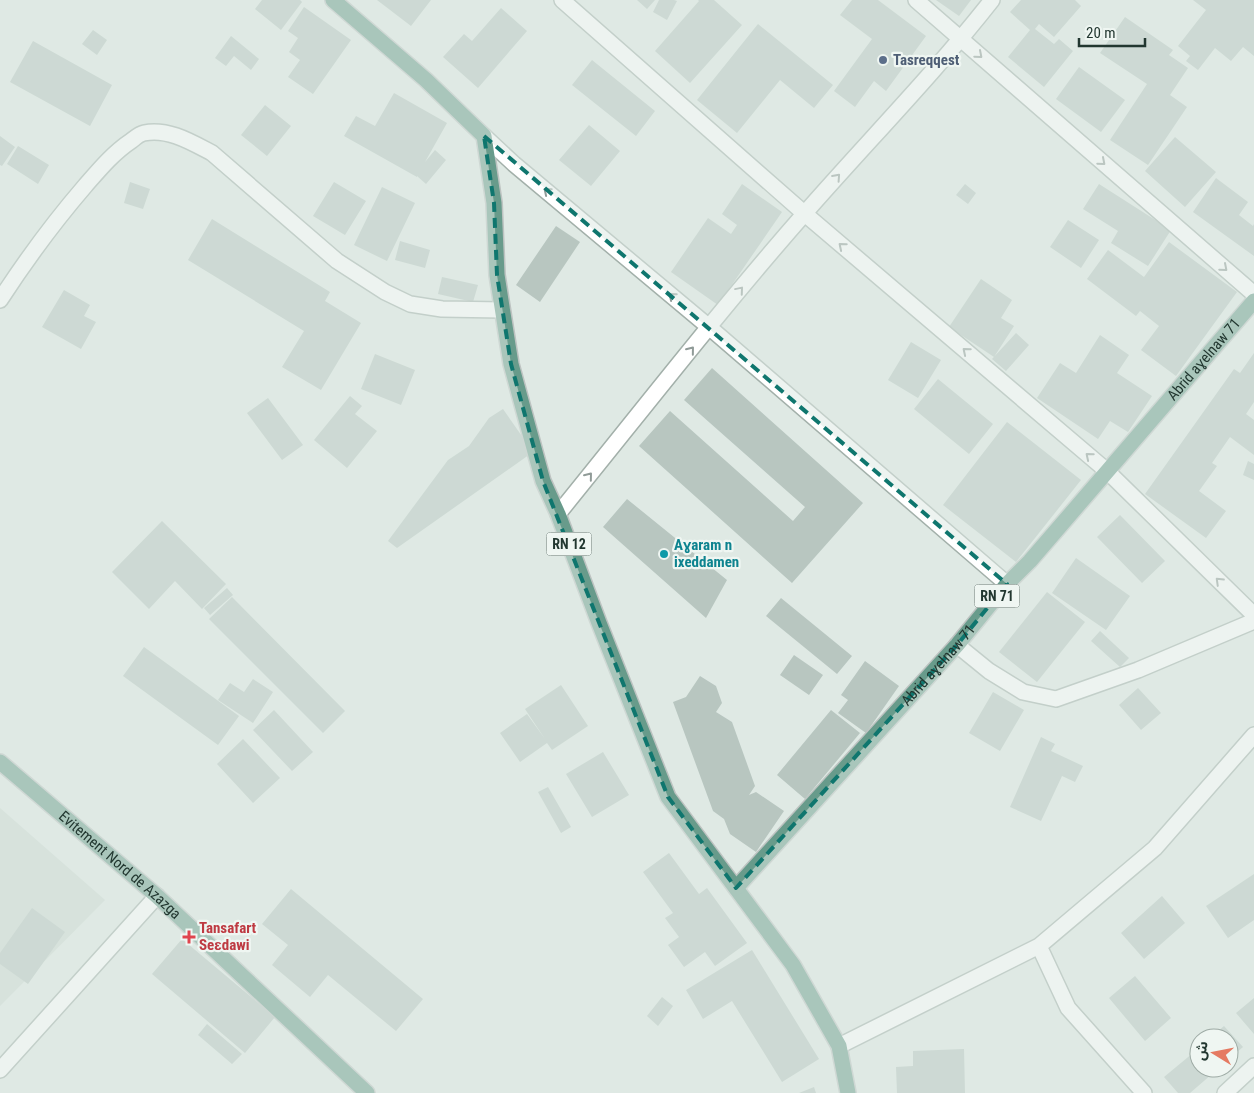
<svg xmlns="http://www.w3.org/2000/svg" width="1254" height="1093" viewBox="0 0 1254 1093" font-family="'Roboto Condensed','Noto Sans Arabic',sans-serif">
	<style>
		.built { fill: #ced9d3 }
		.building { fill: #b8c6c0 }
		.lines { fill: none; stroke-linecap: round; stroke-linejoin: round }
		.minor-casing { stroke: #a3b0aa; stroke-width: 18 }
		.major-casing { stroke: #bdc3c1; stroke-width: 18 }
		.minor { stroke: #fff; stroke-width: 15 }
		.major { stroke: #689b8b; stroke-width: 15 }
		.oneway { stroke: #909b98 }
		.marked { fill: none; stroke: #0f766e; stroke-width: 4; stroke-dasharray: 10 6; stroke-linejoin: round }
		.service-dot { fill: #5c6f8a; stroke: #eff6f2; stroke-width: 2 }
		.culture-dot { fill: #0f9aa8; stroke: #eff6f2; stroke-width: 2 }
		.health-dot { fill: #e0444e; stroke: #eff6f2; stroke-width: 2 }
		.labels { text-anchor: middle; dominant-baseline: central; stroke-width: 4.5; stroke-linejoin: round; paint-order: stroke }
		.shield { fill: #eff6f2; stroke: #60706a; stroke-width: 1 }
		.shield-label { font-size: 14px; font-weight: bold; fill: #223730 }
		.service-label { font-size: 15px; font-weight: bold; fill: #4e5e75; stroke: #eff6f2; text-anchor: start }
		.street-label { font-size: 15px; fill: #223730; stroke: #eff6f2 }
		.culture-label { font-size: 15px; font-weight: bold; fill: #0d838f; stroke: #eff6f2; text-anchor: start }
		.health-label { font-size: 15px; font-weight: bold; fill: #be3a42; stroke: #eff6f2; text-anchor: start }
	</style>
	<rect width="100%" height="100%" fill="#dfe9e4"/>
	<path class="built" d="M0 808 105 900 0 1006Z"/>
	<path class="building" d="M262 0H300L302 2 281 30 255 9Z
		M377 0H431L411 26Z
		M637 0H655L647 9Z
		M659 0H674L677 1 667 20 653 12Z
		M698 0H714L742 25 690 83 655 51 699 1Z
		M852 0H878L926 36 886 91 874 81 855 107 834 91 872 39 840 15Z
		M936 0H971L959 16Z
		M1021 0H1075L1081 6 1054 37 1039 24 1035 29 1054 44 1059 39 1073 51 1044 87 1008 57 1030 30 1010 12Z
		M1193 0H1254V56L1243 47 1231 61 1215 48 1198 70 1186 61 1190 56 1178 46 1206 10Z
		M304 7 351 40 313 94 288 77 300 60 289 52 298 38 288 31Z
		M501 8 527 31 478 88 443 57 464 34 472 41Z
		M1125 17 1173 50 1169 55 1188 68 1170 95 1187 107 1148 165 1110 140 1147 84 1100 53Z
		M758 24 833 85 814 108 780 80 737 133 697 100Z
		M93 30 107 40 97 55 82 44Z
		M231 36 259 59 251 70 234 56 226 66 215 58Z
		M33 41 112 85 90 126 10 82Z
		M592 60 655 111 636 136 572 85Z
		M1079 67 1125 100 1101 132 1056 99Z
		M394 93 447 123 425 162 435 150 446 160 426 184 417 176V177L344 136 356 116 375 126Z
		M265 105 291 126 267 156 241 135Z
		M589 125 620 151 591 186 559 160Z
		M0 136 15 147 2 166 0 165Z
		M1175 137 1216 172 1185 207 1145 171Z
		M18 146 49 165 38 184 7 164Z
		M1216 178 1248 202 1239 215 1253 226 1254 224V256L1193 212Z
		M130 182 150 189 143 209 124 203Z
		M334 182 366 201 345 235 313 216Z
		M742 184 782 212 718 305 671 272 708 218 731 234 737 225 722 214Z
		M965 184 976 193 968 204 956 195Z
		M1099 184 1171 230 1148 266 1111 243 1118 231 1083 209Z
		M382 187 415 203 387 261 354 245Z
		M212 219 330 292 325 301 361 323 321 390 282 367 304 331 188 260Z
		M1068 220 1099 240 1081 268 1050 247Z
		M556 226 580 242 540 302 516 285Z
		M400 241 430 250 425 268 395 260Z
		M1169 242 1237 292 1176 376 1141 350 1159 326 1140 311 1136 316 1087 279 1108 250 1144 277Z
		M442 277 478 285 473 302 438 294Z
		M981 279 1012 300 1001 318 1014 326 994 357 949 327Z
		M64 290 90 305 84 316 96 322 81 349 42 327Z
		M1016 333 1029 345 1006 371 992 359Z
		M1100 335 1129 355 1117 373 1152 396 1128 432 1110 421 1098 439 1037 398 1060 363 1076 373Z
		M911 342 941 360 918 398 888 380Z
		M1254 353V402L1246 414 1254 420V455L1230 437 1212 463 1217 466 1199 491 1226 511 1206 538 1145 494 1234 369 1240 373Z
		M375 354 415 370 401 405 361 389Z
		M712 368 863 503 792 583 639 446 670 411 793 521 805 507 684 400Z
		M938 379 993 424 969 454 914 409Z
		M350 396 362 406 355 414 377 431 347 468 314 440Z
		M268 398 303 445 282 460 247 413Z
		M503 409 533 452 397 548 388 541 448 460 469 446 489 418Z
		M1007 422 1081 480 1016 562 943 505Z
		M1248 461 1254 464V480L1243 475Z
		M627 499 727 580 706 618 603 527Z
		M1120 515 1165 561 1142 583 1097 537Z
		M162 521 226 584 202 609 175 581 149 609 112 572Z
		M1076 558 1130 596 1106 630 1052 593Z
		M227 588 233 595 210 615 204 608Z
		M1047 592 1085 622 1037 682 999 652Z
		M232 597 345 711 323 733 209 619Z
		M781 598 852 656 837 674 766 616Z
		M1100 631 1129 658 1120 667 1091 641Z
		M144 647 239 716 218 745 123 676Z
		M794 655 823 675 809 695 780 675Z
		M865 661 899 686 866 733 838 713 848 700 841 695Z
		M700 676 716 686 722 703 716 712 732 722 755 786 749 795 756 792 784 811 756 852 730 834 724 819 713 811 673 702 686 697Z
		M253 679 273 692 253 723 218 700 230 683 244 692Z
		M561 685 588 726 552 750 547 743 520 762 500 733 527 714 545 739 525 709Z
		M1138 688 1161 713 1141 730 1119 705Z
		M993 692 1024 710 1000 751 969 733Z
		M274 710 313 752 292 771 253 730Z
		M831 710 860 733 805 799 777 775Z
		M1041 737 1055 744 1051 751 1083 766 1075 782 1062 776 1041 821 1010 807Z
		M243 739 280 778 253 803 217 764Z
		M603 752 629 795 592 817 566 774Z
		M548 787 571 827 561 833 538 792Z
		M669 853 699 894 707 888 747 943 715 966 705 952 684 967 668 945 679 937 665 918 673 913 643 872Z
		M1254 874V920L1228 938 1206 906Z
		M291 889 423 999 396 1031 328 975 310 997 272 965 288 945 262 924Z
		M1162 896 1185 923 1144 959 1121 933Z
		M32 908 65 932 28 984 0 964V953Z
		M182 939 275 1017 245 1053 152 974Z
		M752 950 819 1059 782 1082 732 1001 703 1019 686 990Z
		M1135 976 1171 1018 1145 1041 1109 998Z
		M662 997 673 1006 658 1026 647 1016Z
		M1254 998V1034L1236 1013Z
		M207 1024 242 1054 232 1064 198 1035Z
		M1224 1026 1243 1047 1229 1059V1038H1210Z
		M1199 1048V1068H1219L1190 1093H1178L1164 1077Z
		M964 1049 965 1093H897L896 1067 913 1066V1051Z
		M814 1087 816 1093H799Z"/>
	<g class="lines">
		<defs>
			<path id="minor" d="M562 0 805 214 1107 471 1254 615
				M916 0 1254 294
				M484 136 514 164 709 327 1007 584
				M0 300C26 260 54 222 85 186 99 170 113 153 131 141 135 138 139 134 144 133 168 128 191 142 212 153L337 261 385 292 410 304 442 309 502 310
				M558 514C640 413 719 311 805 213 867 142 934 74 992 0
				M957 645 989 671 1023 692 1056 699 1138 670 1254 621
				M1039 946 1068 1008 1144 1093
				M839 1046 1039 946 1155 848 1254 735
				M0 1070 157 896
				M1225 1093 1254 1066"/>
			<g id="major">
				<path d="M333 0 426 80 484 136 494 203 497 275 511 364 543 481 558 514 599 623 668 797 793 965 839 1046 848 1093"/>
				<path id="s1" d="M0 762 157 896 367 1093"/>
				<path id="s2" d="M736 888 957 645 1007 584 1030 561 1254 301"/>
			</g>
		</defs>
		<use href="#minor" class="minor-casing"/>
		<use href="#major" class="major-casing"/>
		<use href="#minor" class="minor"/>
		<use href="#major" class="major"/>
	</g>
	<defs><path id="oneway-chevron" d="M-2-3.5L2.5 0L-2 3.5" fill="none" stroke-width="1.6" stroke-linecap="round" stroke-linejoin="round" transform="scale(1.25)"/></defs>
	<g class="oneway">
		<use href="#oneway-chevron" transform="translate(979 55) rotate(41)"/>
		<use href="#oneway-chevron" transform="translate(1102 162) rotate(41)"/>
		<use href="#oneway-chevron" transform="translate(837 177) rotate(-48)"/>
		<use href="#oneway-chevron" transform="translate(547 191) rotate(-140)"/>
		<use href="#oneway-chevron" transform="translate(842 246) rotate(-140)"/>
		<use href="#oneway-chevron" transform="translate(1224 268) rotate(41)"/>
		<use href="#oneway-chevron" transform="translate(740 290) rotate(-50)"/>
		<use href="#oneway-chevron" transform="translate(672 296) rotate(-140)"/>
		<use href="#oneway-chevron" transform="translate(691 350) rotate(-51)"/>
		<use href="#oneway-chevron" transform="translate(966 351) rotate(-140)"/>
		<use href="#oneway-chevron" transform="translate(1089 456) rotate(-140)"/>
		<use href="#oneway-chevron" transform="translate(589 476) rotate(-51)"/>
		<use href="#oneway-chevron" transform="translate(1219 581) rotate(-136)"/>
	</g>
	<path d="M0 0H1254V1093H0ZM484 136 1007 584 957 645 736 888 668 797 543 481 511 364 497 275 494 203Z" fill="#dfe9e4" fill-opacity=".55" fill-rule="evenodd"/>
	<path class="marked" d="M484 136 1007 584 957 645 736 888 668 797 543 481 511 364 497 275 494 203Z"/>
	<circle class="service-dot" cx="883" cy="60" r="5"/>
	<circle class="culture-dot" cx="664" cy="554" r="5"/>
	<path class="health-dot" d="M186.5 929.5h5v5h5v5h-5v5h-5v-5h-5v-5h5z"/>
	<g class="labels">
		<g class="shield">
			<rect x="546.5" y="532.5" width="45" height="23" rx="4"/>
			<rect x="974.5" y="584.5" width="45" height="23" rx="4"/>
		</g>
		<g class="shield-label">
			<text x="569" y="544">RN 12</text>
			<text x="997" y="596">RN 71</text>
		</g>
		<g class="service-label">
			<text x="893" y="60">Tasreqqest</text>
		</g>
		<g class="street-label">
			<text stroke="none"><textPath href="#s2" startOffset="706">Abrid aɣelnaw 71</textPath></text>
			<text stroke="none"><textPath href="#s2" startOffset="301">Abrid aɣelnaw 71</textPath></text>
			<text stroke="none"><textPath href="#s1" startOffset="158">Evitement Nord de Azazga</textPath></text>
		</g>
		<g class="culture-label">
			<text x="674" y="545">Aɣaram n<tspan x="674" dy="17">ixeddamen</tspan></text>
		</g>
		<g class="health-label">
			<text x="199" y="928">Tansafart<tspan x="199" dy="17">Seɛdawi</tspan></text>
		</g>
	</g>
	<g transform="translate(1214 1053) rotate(280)"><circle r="24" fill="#eff6f2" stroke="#9daaa4"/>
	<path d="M0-4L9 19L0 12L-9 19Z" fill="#e57a62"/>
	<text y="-8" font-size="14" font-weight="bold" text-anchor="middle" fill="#223730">ش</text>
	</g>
	<path d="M1079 38v8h66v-8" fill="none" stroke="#223730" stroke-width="2.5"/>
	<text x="1086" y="38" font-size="15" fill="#223730" stroke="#eff6f2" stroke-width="4" paint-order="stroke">20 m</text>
</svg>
